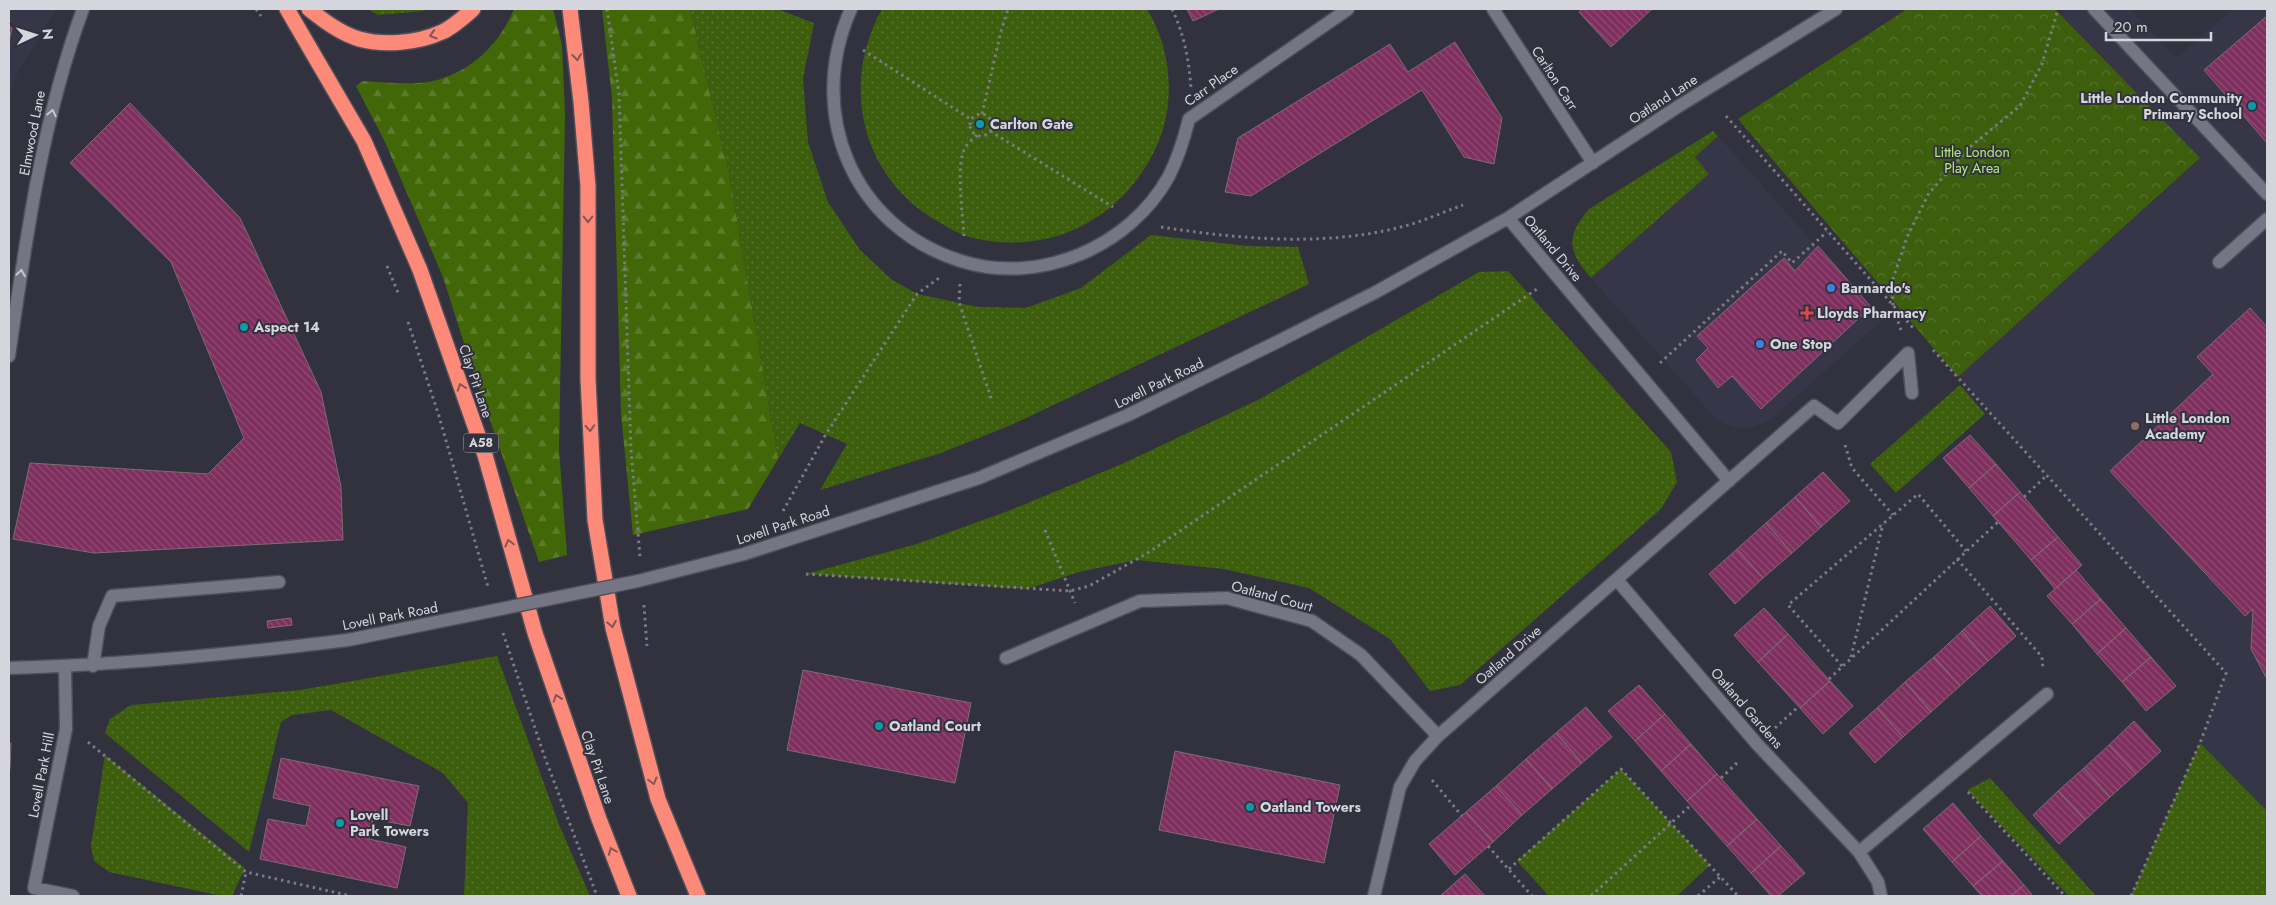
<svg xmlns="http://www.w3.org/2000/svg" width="2276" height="905" viewBox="0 0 2276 905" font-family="Jost,sans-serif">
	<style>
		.built { fill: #373649 }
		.grass { fill: url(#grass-dots) }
		.forest { fill: url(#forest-firs) }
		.park { fill: url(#park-crowns) }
		.building { fill: url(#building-back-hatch); stroke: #7c6c74 }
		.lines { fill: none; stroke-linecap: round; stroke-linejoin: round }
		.minor-casing { stroke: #4e4e59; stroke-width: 15 }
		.highway-casing { stroke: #4e4e59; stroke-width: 18 }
		.path { stroke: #7b7b85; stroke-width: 3; stroke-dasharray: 2.5 4; stroke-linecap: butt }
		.minor { stroke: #757584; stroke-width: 12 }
		.highway { stroke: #fd8a79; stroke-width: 15 }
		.minor-bridge-casing { stroke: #4e4e59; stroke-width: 15; stroke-linecap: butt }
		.minor-bridge { stroke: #757584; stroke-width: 12 }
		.oneway { stroke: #835556 }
		.oneway2 { stroke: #c7c7d0 }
		.culture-dot { fill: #0f9aa8; stroke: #32323e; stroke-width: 2 }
		.shop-dot { fill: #3f7fe0; stroke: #32323e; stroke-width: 2 }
		.health-dot { fill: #e0444e; stroke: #32323e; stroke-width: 2 }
		.education-dot { fill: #8d6e63; stroke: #32323e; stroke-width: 2 }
		.labels { text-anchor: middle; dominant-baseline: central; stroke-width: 4; stroke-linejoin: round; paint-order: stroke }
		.shield { fill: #32323e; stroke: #a4a4ad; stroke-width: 1 }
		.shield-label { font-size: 12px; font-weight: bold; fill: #d5d5dd }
		.street-label { font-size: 14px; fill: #d5d5dd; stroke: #32323e }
		.poi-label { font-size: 14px; font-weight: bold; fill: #d5d5dd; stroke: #32323e; text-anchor: start }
		.park-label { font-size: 14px; fill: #b4eb7c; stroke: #32323e }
	</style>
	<defs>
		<pattern id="grass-dots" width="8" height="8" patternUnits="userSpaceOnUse" patternTransform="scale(1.25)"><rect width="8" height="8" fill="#3c5e0d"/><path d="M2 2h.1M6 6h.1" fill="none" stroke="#577430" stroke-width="1.8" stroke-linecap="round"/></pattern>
		<pattern id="forest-firs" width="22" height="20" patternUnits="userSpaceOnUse" patternTransform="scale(1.25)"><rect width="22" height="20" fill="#416709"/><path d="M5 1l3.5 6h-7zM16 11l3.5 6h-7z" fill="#5c7c2c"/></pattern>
		<pattern id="park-crowns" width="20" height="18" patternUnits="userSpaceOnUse" patternTransform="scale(1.25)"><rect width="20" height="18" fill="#3c5e0d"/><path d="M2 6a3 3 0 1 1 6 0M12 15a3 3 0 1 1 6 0" fill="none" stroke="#577430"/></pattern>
		<pattern id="building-back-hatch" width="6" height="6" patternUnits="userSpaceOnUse" patternTransform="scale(1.25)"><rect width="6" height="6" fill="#7f2f5e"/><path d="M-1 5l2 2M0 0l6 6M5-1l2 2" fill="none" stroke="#904c75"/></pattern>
	</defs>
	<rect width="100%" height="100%" fill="#32323e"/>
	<path class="built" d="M9 9H56L18 72 9 96Z
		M2067 9H2130L2176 58 2233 9H2267V811L2200 743 2226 673 1958 377 2200 159 2062 15Z
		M1718 136 1882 320 1769 421 1753 427 1736 428 1717 420 1591 278 1709 174 1695 157Z"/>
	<path class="grass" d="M368 9H426L423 11 378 15Z
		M690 9H777L814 23 803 79 808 142 828 202 860 250 891 279 917 294 978 307 1026 308 1081 288 1151 235 1247 246 1298 247 1309 284 1011 425 941 453 820 490 847 444 800 423 778 459 729 173Z
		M882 9H1147C1171 48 1176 101 1158 143 1125 220 1047 259 966 236 954 232 943 224 932 218 860 173 841 82 882 9Z
		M1713 131 1718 136 1695 157 1709 174 1591 278C1568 251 1565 237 1589 209Z
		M1508 271 1671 452 1677 482 1661 509 1460 685 1430 691 1390 639 1309 588 1224 569 1136 560 1079 572 1027 589 806 574 917 544 1008 511 1122 464 1260 399 1479 272Z
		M1960 385 1985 414 1896 493 1870 464Z
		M497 656 560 827 590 896H464L468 803 443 773 331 710 292 715 281 722 249 852 105 733 110 719 131 705 300 690Z
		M2200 743 2267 811V896H2131Z
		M105 755 245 868 232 896H222L109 872 94 861 91 846Z
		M1621 769 1710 865 1677 896H1549L1517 861Z
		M1990 778 2096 896H2069L1967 790Z"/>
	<path class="forest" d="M514 9H553L562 45 565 115 559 449 567 555 539 562 470 362 443 277 385 142 356 86 363 81C381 82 399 84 417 83 461 81 498 49 514 9Z
		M602 9H690L729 173 778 459 748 509 633 535 621 414 612 98Z"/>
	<path class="park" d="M1907 9H2055L2200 158 1958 377 1738 119Z"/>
	<path class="building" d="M1187 9H1219L1193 21Z
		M1583 9H1652L1611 47 1579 12Z
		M2267 16V143L2204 70Z
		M9 27 12 28 9 42Z
		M1455 42 1502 118 1494 164 1464 157 1422 90 1251 196 1225 192 1238 138 1390 44 1408 72Z
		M130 103 240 218 321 392 341 487 343 540 94 553 13 539 30 463 208 474 244 438 171 262 70 163Z
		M1818 246 1871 307 1761 409 1732 376 1718 388 1696 360 1708 348 1697 336 1784 258 1795 271Z
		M2250 308 2267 327V679L2251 649 2253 609 2245 616 2110 471 2213 374 2197 357Z
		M1970 435 1996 464 1969 488 1943 458Z
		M1996 464 2020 492 1993 516 1969 488Z
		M1823 472 1850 501 1821 527 1795 497Z
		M2020 492 2058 537 2031 560 1993 516Z
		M1795 497 1821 527 1792 553 1766 523Z
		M1766 523 1792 553 1763 578 1737 549Z
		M2058 537 2082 565 2055 589 2031 560Z
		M1737 549 1763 578 1735 604 1709 574Z
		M2076 570 2101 599 2072 624 2047 596Z
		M2101 599 2126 628 2097 654 2072 624Z
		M1990 606 2016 636 1988 661 1962 631Z
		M1764 608 1788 634 1758 662 1734 635Z
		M291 618 292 625 268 628 267 621Z
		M2126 628 2151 657 2122 682 2097 654Z
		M1962 631 1988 661 1960 686 1934 657Z
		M1788 634 1830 681 1800 708 1758 662Z
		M1934 657 1960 686 1931 712 1905 682Z
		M2151 657 2176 686 2146 711 2122 682Z
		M803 670 971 703 955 783 787 750Z
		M1830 681 1853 706 1823 734 1800 708Z
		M1905 682 1931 712 1903 737 1877 708Z
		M1639 685 1665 714 1635 741 1608 711Z
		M1586 707 1612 737 1582 763 1556 733Z
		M1877 708 1903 737 1875 763 1849 733Z
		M1665 714 1691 744 1661 771 1635 741Z
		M2134 721 2161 751 2136 774 2109 745Z
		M1556 733 1582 763 1552 789 1526 759Z
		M9 743H11L10 769H9Z
		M1691 744 1717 774 1687 801 1661 771Z
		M2109 745 2136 774 2110 797 2084 768Z
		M1175 751 1340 785 1324 863 1159 830Z
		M281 758 419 786 410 826 373 819 369 839 406 847 397 888 260 859 268 819 306 826 310 806 273 798Z
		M1526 759 1552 789 1522 815 1496 786Z
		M2084 768 2110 797 2085 820 2058 791Z
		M1717 774 1757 819 1727 846 1687 801Z
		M1496 786 1522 815 1493 842 1466 812Z
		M2058 791 2085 820 2059 844 2033 815Z
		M1953 803 1981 836 1952 862 1923 829Z
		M1466 812 1493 842 1455 875 1429 844Z
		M1757 819 1781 846 1751 873 1727 846Z
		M1981 836 2003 861 1973 886 1952 862Z
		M1781 846 1805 873 1778 896H1771L1751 873Z
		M2003 861 2024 885 2011 896H1982L1973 886Z
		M1465 874 1485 896H1440Z
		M2024 885 2033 896H2011Z"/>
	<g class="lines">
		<defs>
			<path id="minor" d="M851 9C805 112 852 227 961 261 1039 286 1130 247 1169 176 1178 158 1184 139 1189 119L1348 9
				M1493 9 1593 163
				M2094 9 2267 194
				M1508 218 1729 481
				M2219 262 2267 219
				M9 356C26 239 42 120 83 9
				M744 554 979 478 1128 415 1271 345 1376 292 1508 218 1679 106 1836 9
				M1617 580 1757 744 1859 852 1878 882 1881 896
				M1006 658 1140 601 1227 598 1312 621 1361 655 1438 736
				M93 666 99 626 112 596 279 582
				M65 667 66 729 34 888 73 896
				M9 668C123 665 235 654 348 640
				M1859 852 2047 694
				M1374 896 1400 787 1415 761 1438 736 1814 406 1838 423 1908 353 1912 393"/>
			<path id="highway" d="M287 9 364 141 420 270 485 455 535 633 599 819 629 896
				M309 9C324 21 340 33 359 39 384 46 418 43 442 32 453 27 464 17 473 9
				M570 9 581 102 588 186V379L595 520 613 628 658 799 698 896"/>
		</defs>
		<use href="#minor" class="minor-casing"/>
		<use href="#highway" class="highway-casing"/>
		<path class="path" d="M256 9 261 16
			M607 9 619 94 631 450 640 557
			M1172 9C1184 34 1189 60 1191 88
			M863 50 972 120
			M982 114 1001 31 1008 9
			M970 125a11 11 0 1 1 22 0a11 11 0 1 1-22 0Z
			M1726 116 1914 329
			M990 131 1113 207
			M1161 227C1240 239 1323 247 1401 227 1422 222 1443 212 1463 205
			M964 236C963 217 955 161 966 146 969 142 974 138 977 135
			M387 266 399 295
			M960 284 959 302 992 401
			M408 322 439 416 488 587
			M1901 330 1893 307 1892 282 1907 237 1929 193 1971 146 2020 106 2042 64 2058 9
			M1933 350 2226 673 2200 743 2131 896
			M1660 363 1782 251 1792 263 1827 232
			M1845 445 1852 468 1893 515
			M2024 497 2047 475
			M783 511 826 434 917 294 939 278
			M1045 530 1075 603
			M1957 559 2042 657 2043 670
			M806 574 1070 591 1089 586 1146 554 1537 289
			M644 605 647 646
			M503 633 544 755 597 896
			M1851 657 1883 524
			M1842 666 1788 605 1918 494 1966 551
			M1829 679 1998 522
			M1775 728 1799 706
			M88 742 246 872 351 896
			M1721 778 1739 761
			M1432 780 1462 816
			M1968 792 2065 896
			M1488 846 1532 896
			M1509 869 1621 769 1738 896
			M241 896 246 872
			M1591 896 1691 805
			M1698 896 1720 877"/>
		<use href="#minor" class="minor"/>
		<use href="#highway" class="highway"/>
		<defs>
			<path id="minor-bridge" d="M348 640 638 581 744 554"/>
		</defs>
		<use href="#minor-bridge" class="minor-bridge-casing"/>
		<use href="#minor-bridge" class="minor-bridge"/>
	</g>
	<defs><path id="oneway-chevron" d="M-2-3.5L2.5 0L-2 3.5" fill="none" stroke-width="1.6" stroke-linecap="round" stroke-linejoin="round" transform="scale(1.25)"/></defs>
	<g class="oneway">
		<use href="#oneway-chevron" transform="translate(433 35) rotate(164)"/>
		<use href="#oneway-chevron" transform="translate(577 57) rotate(84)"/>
		<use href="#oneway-chevron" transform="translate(588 219) rotate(90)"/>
		<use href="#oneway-chevron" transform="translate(461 387) rotate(-109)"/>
		<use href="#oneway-chevron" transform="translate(590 428) rotate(87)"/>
		<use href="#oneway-chevron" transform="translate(509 543) rotate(-105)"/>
		<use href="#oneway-chevron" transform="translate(612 624) rotate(79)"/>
		<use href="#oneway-chevron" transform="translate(557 698) rotate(-109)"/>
		<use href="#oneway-chevron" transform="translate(653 781) rotate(75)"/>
		<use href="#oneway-chevron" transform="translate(612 851) rotate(-111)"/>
	</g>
	<g class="oneway2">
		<use href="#oneway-chevron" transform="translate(52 113) rotate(-78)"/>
		<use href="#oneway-chevron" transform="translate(21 273) rotate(-81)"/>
	</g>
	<g class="culture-dot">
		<circle cx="2252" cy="106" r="5"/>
		<circle cx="980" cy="124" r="5"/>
		<circle cx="244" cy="327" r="5"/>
		<circle cx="879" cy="726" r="5"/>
		<circle cx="1250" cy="807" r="5"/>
		<circle cx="340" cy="823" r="5"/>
	</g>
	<g class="shop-dot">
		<circle cx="1831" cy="288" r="5"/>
		<circle cx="1760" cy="344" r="5"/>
	</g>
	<path class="health-dot" d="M1804.5 305.5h5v5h5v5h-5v5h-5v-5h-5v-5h5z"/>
	<circle class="education-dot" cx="2135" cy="426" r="5"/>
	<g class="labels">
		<rect class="shield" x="463.5" y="433.5" width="35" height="19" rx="4"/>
		<g class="shield-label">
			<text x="481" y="443">A58</text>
		</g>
		<g class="street-label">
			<text transform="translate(1555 78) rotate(57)">Carlton Carr</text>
			<text transform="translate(1211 85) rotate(-35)">Carr Place</text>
			<text transform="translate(1663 99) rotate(-33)">Oatland Lane</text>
			<text transform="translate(32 133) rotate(-79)">Elmwood Lane</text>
			<text transform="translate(1553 248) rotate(50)">Oatland Drive</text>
			<text transform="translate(476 381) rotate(71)">Clay Pit Lane</text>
			<text transform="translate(1159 383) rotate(-26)">Lovell Park Road</text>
			<text transform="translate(783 525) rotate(-18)">Lovell Park Road</text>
			<text transform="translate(1272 596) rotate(15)">Oatland Court</text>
			<text transform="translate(390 616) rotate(-11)">Lovell Park Road</text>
			<text transform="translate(1508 655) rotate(-41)">Oatland Drive</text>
			<text transform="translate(1747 708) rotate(49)">Oatland Gardens</text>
			<text transform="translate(598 767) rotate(71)">Clay Pit Lane</text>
			<text transform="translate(41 775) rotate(-79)">Lovell Park Hill</text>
		</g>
		<g class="poi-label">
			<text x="2242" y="98" text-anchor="end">Little London Community<tspan x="2242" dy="16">Primary School</tspan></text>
			<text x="990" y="124">Carlton Gate</text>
			<text x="1841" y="288">Barnardo's</text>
			<text x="1817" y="313">Lloyds Pharmacy</text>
			<text x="254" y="327">Aspect 14</text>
			<text x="1770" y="344">One Stop</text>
			<text x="2145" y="418">Little London<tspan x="2145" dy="16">Academy</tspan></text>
			<text x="889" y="726">Oatland Court</text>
			<text x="1260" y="807">Oatland Towers</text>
			<text x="350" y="815">Lovell<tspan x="350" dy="16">Park Towers</tspan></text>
		</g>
		<g class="park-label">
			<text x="1972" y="152">Little London<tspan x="1972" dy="16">Play Area</tspan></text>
		</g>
	</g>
	<rect width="2276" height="905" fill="none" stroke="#d5d5dd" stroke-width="20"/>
	<g transform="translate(35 35) rotate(86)" stroke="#32323e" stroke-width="4" paint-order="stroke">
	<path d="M0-4L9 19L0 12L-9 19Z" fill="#d5d5dd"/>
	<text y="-8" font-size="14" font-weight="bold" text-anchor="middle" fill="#d5d5dd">N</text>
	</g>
	<path d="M2106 32v8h105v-8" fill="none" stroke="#d5d5dd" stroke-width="2.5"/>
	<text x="2114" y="32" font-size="15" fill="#d5d5dd" stroke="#32323e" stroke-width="4" paint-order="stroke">20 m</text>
</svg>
